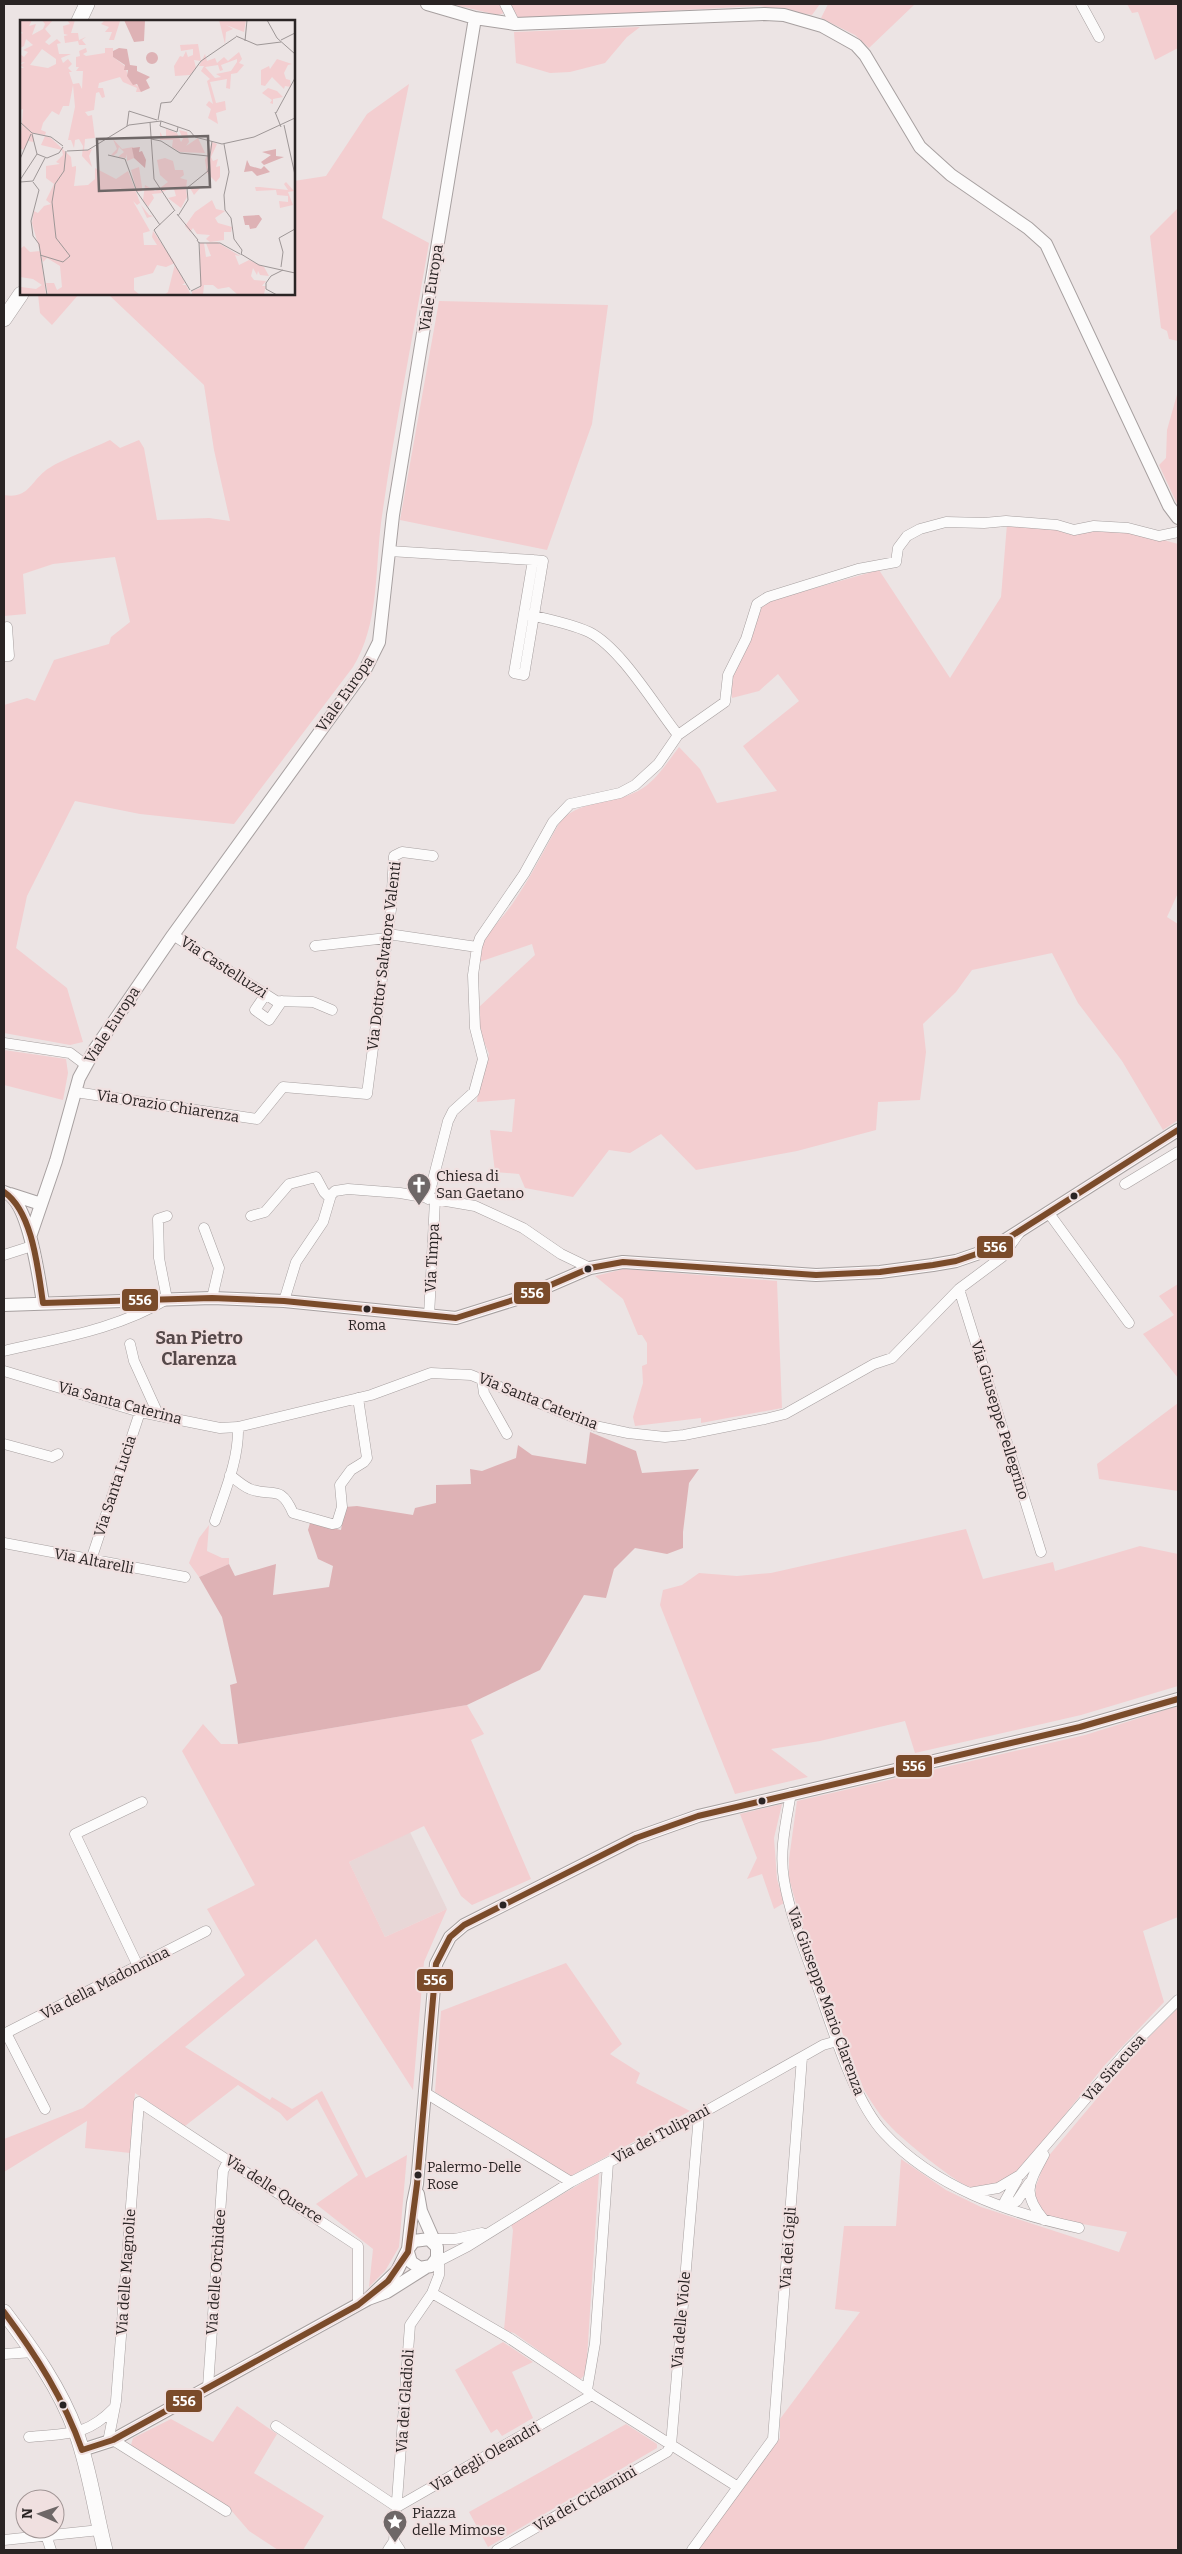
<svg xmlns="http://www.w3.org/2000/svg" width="1182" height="2554" viewBox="0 0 1182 2554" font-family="Bitter,serif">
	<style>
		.built { fill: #e8d7d7 }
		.green { fill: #f3ced0 }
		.forest { fill: #deb2b5 }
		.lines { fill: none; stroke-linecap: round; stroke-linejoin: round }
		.minor-casing { stroke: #a7a0a0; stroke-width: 11 }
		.tertiary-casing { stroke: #a7a0a0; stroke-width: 14 }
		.secondary-casing { stroke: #a7a0a0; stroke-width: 16 }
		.minor { stroke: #fcfbfb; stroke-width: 10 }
		.tertiary { stroke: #fcfbfb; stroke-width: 12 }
		.secondary { stroke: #fcfbfb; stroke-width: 15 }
		.bus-1-casing { stroke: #f0e0e0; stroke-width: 10 }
		.bus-1 { stroke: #7a4b2a; stroke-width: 6 }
		.bus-dot { fill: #2a2424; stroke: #f0e0e0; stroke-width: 2 }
		.labels { text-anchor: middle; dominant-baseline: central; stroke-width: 4.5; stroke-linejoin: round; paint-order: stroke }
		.bus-label { font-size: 14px; fill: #2a2424; stroke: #f0e0e0 }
		.street-label { font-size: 15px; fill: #2a2424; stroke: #f0e0e0 }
		.poi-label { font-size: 15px; fill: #2a2424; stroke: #f0e0e0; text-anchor: start }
		.quarter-label { font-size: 18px; font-weight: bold; fill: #554849; stroke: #f0e0e0 }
		.inset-road { fill: none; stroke: #9e9797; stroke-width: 1 }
		.view { fill: #6e6767; fill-opacity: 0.15; stroke: #6e6767; stroke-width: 2.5 }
		.inset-edge { fill: none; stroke: #2a2424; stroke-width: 2.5 }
		.line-badge { stroke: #f0e0e0; stroke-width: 2 }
		.badge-label { font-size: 14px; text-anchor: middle; font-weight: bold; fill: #fff }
	</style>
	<rect width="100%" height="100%" fill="#ece4e4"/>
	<path class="built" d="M410 1832 447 1909 385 1937 349 1862Z"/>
	<path class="green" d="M451 4H501L505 8 504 13 498 15Z
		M509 4H820L812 15 759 6 519 19Z
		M828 4H915L869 48 855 35 821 18Z
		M1127 4H1178V48L1155 60 1138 12 1132 13Z
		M640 27 627 37 605 63 570 72 550 73 516 63 514 32Z
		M409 84 382 218 429 243C413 336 394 430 381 523 375 571 379 625 353 667L234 824 140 814 75 801 27 896 16 948 67 988 83 1042 70 1045 4 1033V705L27 698 35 701 54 660 109 644 111 637 130 622 115 557 53 564 23 574 26 614 4 616V495C28 499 30 483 45 471 57 461 94 448 110 440L120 448 139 440 144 448 157 520 209 518 230 521 214 450 204 385 108 294H294V181L326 176 367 114Z
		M1178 208V341L1169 339 1167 331 1161 328 1150 236Z
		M38 294H79L52 325 40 313Z
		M439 301 608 305 592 424 547 550 400 520Z
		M1178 391V506L1159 465 1166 458 1167 430Z
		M1007 524 1055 529 1068 534 1093 529 1146 535 1178 544V893L1167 917 1178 924V1120L1163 1130 1122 1061 1078 1003 1052 953 972 970 956 992 923 1024 926 1052 920 1100 878 1102 876 1130 797 1151 696 1170 661 1134 630 1153 609 1150 573 1197 525 1188 519 1174 495 1172 490 1130 512 1132 515 1099 477 1102 478 1089 489 1054 479 1029V1007L535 955 532 944 479 962C482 933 497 926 513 903 531 877 545 848 561 820 585 798 617 805 643 788 658 778 668 761 679 747L700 769 717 803 777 791 743 746 799 701 778 674 759 691 732 698 731 675 760 609 769 601 879 570 950 678 1001 597Z
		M4 1050 66 1059 68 1073 63 1100 4 1085Z
		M624 1269 777 1281 782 1408 701 1423V1418L635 1426 633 1417 643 1383 642 1366 647 1364V1343L642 1335H638L623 1299 595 1276Z
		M1178 1284V1378L1143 1334 1174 1315 1159 1296Z
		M1178 1403V1491L1099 1479 1097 1464Z
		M209 1525 207 1551 222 1558H229V1564L199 1577 189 1563 199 1538Z
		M966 1529 983 1579 1053 1562 1055 1571 1140 1546 1178 1554V1686L1081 1715 915 1753 905 1721 820 1741 771 1749 808 1777 735 1794 660 1605 663 1590 682 1585 699 1573 737 1576 771 1573Z
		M467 1705 484 1734 471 1740 531 1879 472 1905 461 1896 424 1826 349 1862 385 1937 447 1909 424 1962 413 2090 316 1939 185 2047 270 2100 272 2097 292 2109 322 2091 366 2178 407 2155 399 2247 385 2271 369 2287 373 2249 316 2204 358 2175 317 2099 287 2121 280 2113 238 2085 185 2126 135 2093 130 2153 85 2148 87 2121 4 2172V2139L83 2108 245 1975 207 1909 255 1885 182 1751 203 1724 221 1744H238Z
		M1178 1706V1917L1143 1931 1164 2002 1104 2066 1022 2168C1008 2180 990 2190 970 2187 957 2184 902 2139 891 2127 880 2116 872 2103 864 2090L803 1929 789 1878V1859L797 1801 1085 1735Z
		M782 1804 774 1838 777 1879 784 1903 774 1909 762 1874 747 1879 757 1858 740 1814Z
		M566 1963 622 2044 610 2054 640 2073 636 2083 690 2111 571 2176 435 2092 441 2011Z
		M1178 2008V2550H698L780 2438V2419L860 2312 835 2309 844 2226H896L901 2159 946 2190 981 2207 1119 2252 1127 2232 1049 2218 1040 2210 1035 2199 1036 2186 1046 2159 1146 2040Z
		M599 2173 586 2373 580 2380 514 2333 504 2330 513 2230 511 2224Z
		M503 2342 533 2362 512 2372 533 2418 502 2436 497 2429 491 2433 455 2370Z
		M237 2406 277 2434 254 2473 324 2516 303 2550H278L249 2531 230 2509 131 2445 133 2438 171 2419 213 2442Z
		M626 2424 657 2444V2448L488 2547 469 2512Z"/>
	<path class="forest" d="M590 1432 636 1451 642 1473 699 1469 689 1483 683 1532V1548L667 1554 635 1548 614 1569 606 1598 584 1595 540 1670 467 1705 238 1744 230 1685 237 1683 222 1617 199 1577 229 1564 235 1576 276 1564 273 1595 329 1587 333 1566 318 1559 308 1530 310 1523 341 1530 345 1507 357 1506 413 1515 415 1508 436 1503V1485L471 1484 470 1469 482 1471 516 1458 518 1445 532 1455 586 1464Z"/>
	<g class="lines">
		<defs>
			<path id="minor" d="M505 4 515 24
				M1081 4 1099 37
				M389 551 533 560 543 561 524 675 514 673 533 560
				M530 615C548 619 572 624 589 632 621 648 655 706 678 735
				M4 656H9L7 627
				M388 934 477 947
				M173 935 276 1001 313 1002 332 1010
				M315 946 387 938
				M266 994 255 1010 269 1020 282 1001
				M4 1043 70 1053 86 1065
				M75 1092 257 1119 283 1087 367 1094 391 909 394 856 402 852 433 856
				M1125 1184 1178 1152
				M428 1199 448 1121 453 1111 474 1092 483 1059 475 1028 473 975 477 947 480 938 524 874 553 822 570 804 620 793 635 785 658 764 678 735 725 702 728 675 746 639 757 604 768 597 858 569 896 562 898 548 907 536 920 529 946 522 984 523 1006 521 1057 525 1074 530 1094 526 1128 528 1159 536 1178 532
				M1048 1212 1129 1323
				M251 1216 265 1212 289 1184 316 1177 324 1192 330 1198
				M204 1228 219 1268 212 1298
				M4 1255 32 1246
				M959 1289 1041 1552
				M284 1301 296 1262 323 1222 331 1195 335 1191 348 1189 400 1193 475 1206 523 1228 561 1254 590 1268
				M429 1316 435 1200
				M130 1344 134 1361 159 1416
				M4 1351C59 1338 118 1329 167 1299L159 1258 158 1219 167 1216
				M4 1371 140 1412 220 1428 238 1427 371 1395 431 1373 471 1375 595 1426 628 1433 665 1437 684 1435 765 1419 785 1414 874 1364 892 1358 959 1289 1002 1257 1019 1233
				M482 1379 484 1393 507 1434
				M4 1444 52 1457 58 1454
				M230 1475C236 1480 243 1486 250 1489 273 1498 280 1483 293 1513L332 1524 337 1523 342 1507 340 1485 351 1470 364 1462 367 1458 358 1398
				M215 1521C225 1491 239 1459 238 1427
				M4 1543 185 1577
				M91 1560 140 1412
				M791 1793C786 1822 779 1851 784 1880 790 1916 805 1951 817 1985 832 2027 854 2101 884 2133 934 2187 1008 2213 1079 2228
				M138 1966 75 1834 142 1802
				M6 2033 45 2109
				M4 2034 206 1931
				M424 2092 571 2182
				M1017 2180 1005 2201V2207L1017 2201 1029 2183
				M969 2193 998 2188 1020 2175 1127 2051 1178 2000
				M1044 2220C1021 2193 1029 2183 1044 2155
				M429 2239H455L482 2233
				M435 2263 468 2246 571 2182 699 2115 823 2045 837 2041
				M432 2293 509 2338 587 2390
				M4 2354 34 2352
				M208 2387 223 2171 229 2159
				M592 2395 587 2390 595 2343 608 2163
				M276 2426 397 2507 592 2395 738 2487
				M29 2437C67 2433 86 2437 114 2408
				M113 2440 226 2511
				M108 2442 116 2401 139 2102 358 2246V2305
				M46 2535 51 2550
				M4 2540 100 2530
				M394 2541 410 2325 432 2293 439 2275V2256
				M388 2550 394 2541 400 2550
				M497 2550 667 2452 671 2445 699 2115
				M692 2550 773 2439 802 2057"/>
			<path id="tertiary" d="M427 4 475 18 515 24 765 14 784 15 822 26 856 45 865 55 920 147 951 175 1028 228 1046 244 1169 506 1178 518
				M4 1192C29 1199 39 1279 43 1303
				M10 1194 41 1204
				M30 1237 56 1161 79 1078 95 1049 173 935 366 668 379 642 393 515 475 18
				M4 1305 212 1298 284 1301 456 1318 523 1297 590 1268 623 1262 816 1275 880 1272 933 1265 956 1261 991 1249 1178 1130
				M418 2194 421 2211 436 2245
				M408 2252 411 2262 420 2268 431 2266 437 2258V2247L429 2239 414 2241 408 2249
				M368 2299 397 2271 408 2249 413 2203 417 2184 436 1964 450 1937 464 1925 636 1838 698 1816 1080 1727 1178 1699
				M82 2450 113 2440 368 2299 387 2292 425 2268"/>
			<path id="secondary" d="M79 21 87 4
				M4 319 21 294
				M4 2312C32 2349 60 2388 76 2432 90 2470 95 2511 105 2550"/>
		</defs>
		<use href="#minor" class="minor-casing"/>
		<use href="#tertiary" class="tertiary-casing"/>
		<use href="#secondary" class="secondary-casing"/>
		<use href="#minor" class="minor"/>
		<use href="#tertiary" class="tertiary"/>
		<use href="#secondary" class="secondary"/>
		<defs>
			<path id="bus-1" d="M4 1192C33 1212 38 1270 43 1303L212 1298 284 1301 456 1318 523 1297 590 1268 623 1262 816 1275 880 1272 933 1265 956 1261 991 1249 1178 1130
				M4 2312C36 2355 64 2399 82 2450L113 2440 358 2305 388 2281 408 2252 417 2184 436 1964 450 1937 464 1925 636 1838 698 1816 1080 1727 1178 1699"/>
		</defs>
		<use href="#bus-1" class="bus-1-casing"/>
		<use href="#bus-1" class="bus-1"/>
	</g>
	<defs>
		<symbol id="church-pin" viewBox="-11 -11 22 30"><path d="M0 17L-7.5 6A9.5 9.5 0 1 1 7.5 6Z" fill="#6e6767" stroke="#f0e0e0"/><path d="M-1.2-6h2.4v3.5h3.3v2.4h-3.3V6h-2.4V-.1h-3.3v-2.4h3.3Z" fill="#fff"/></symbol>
		<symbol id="sight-pin" viewBox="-11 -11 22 30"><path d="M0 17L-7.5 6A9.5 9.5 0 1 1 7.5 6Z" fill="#6e6767" stroke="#f0e0e0"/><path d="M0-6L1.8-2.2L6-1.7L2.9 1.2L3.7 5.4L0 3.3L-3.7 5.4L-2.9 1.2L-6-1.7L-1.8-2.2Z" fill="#fff"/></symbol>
	</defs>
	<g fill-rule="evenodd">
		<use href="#church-pin" x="405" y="1171" width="28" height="38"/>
		<use href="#sight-pin" x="381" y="2508" width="28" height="38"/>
	</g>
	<g class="bus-dot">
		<circle cx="1074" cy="1196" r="4.5"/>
		<circle cx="588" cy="1269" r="4.5"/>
		<circle cx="367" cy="1309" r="4.5"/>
		<circle cx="762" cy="1801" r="4.5"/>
		<circle cx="503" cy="1905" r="4.5"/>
		<circle cx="418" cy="2175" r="4.5"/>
		<circle cx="63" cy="2405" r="4.5"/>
	</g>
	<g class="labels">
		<g class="bus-label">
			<text x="367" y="1325">Roma</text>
			<text x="427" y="2167" text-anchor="start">Palermo-Delle<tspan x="427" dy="17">Rose</tspan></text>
		</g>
		<g class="street-label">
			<text transform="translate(431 288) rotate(-81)">Viale Europa</text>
			<text transform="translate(345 694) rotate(-55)">Viale Europa</text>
			<text transform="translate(384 956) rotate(-83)">Via Dottor Salvatore Valenti</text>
			<text transform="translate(224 967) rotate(33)">Via Castelluzzi</text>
			<text transform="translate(112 1025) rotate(-57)">Viale Europa</text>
			<text transform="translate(168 1106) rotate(9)">Via Orazio Chiarenza</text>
			<text transform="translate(432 1258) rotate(-87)">Via Timpa</text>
			<text transform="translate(538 1401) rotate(22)">Via Santa Caterina</text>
			<text transform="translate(120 1403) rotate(15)">Via Santa Caterina</text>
			<text transform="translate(1000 1420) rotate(73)">Via Giuseppe Pellegrino</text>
			<text transform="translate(115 1486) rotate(-72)">Via Santa Lucia</text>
			<text transform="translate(94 1561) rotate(11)">Via Altarelli</text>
			<text transform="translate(105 1983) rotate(-27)">Via della Madonnina</text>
			<text transform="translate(826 2001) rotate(70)">Via Giuseppe Mario Clarenza</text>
			<text transform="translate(1114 2068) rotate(-48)">Via Siracusa</text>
			<text transform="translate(661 2134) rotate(-28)">Via dei Tulipani</text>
			<text transform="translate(274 2189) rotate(33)">Via delle Querce</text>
			<text transform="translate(788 2248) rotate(-86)">Via dei Gigli</text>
			<text transform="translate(126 2272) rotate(-86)">Via delle Magnolie</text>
			<text transform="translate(216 2272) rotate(-86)">Via delle Orchidee</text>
			<text transform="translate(681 2320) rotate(-85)">Via delle Viole</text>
			<text transform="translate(405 2401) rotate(-86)">Via dei Gladioli</text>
			<text transform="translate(485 2457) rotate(-30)">Via degli Oleandri</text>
			<text transform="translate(585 2499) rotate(-30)">Via dei Ciclamini</text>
		</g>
		<g class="poi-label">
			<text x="436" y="1176">Chiesa di<tspan x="436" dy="17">San Gaetano</tspan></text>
			<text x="412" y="2513">Piazza<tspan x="412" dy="17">delle Mimose</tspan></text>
		</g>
		<g class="quarter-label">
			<text x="199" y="1338">San Pietro<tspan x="199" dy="21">Clarenza</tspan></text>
		</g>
	</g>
	<g transform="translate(20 20)">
		<rect width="275" height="275" fill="#ece4e4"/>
		<path d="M0 0H12L9 6 16 4 12 15 23 9 25 4 22 0H33L25 9 31 16 25 22 29 25 37 19 41 23 37 24 39 34H51L41 38 43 43 48 39 52 44 48 48 52 52H49L53 64 59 63 62 69 63 51H56L59 47H56V37L60 36 59 31 66 28 67 32 63 34 66 36 85 33V28H93V37L105 46 109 59 121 69V72H116L117 68 103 62 100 57 79 63 78 68H83L85 77 82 78 79 72 76 73 74 90 65 92 68 96 72 95 75 118 65 119 64 131 72 129 69 136 72 147 62 136 63 126 59 119 55 120 54 128 51 120H48L55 87 53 65 49 86H43L39 95 32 91 23 103 21 110 26 112 25 115 13 113 14 122 8 121 4 130 0 128 3 89 0 90V48H4L0 45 5 42 0 43V34L4 37 8 32 3 30 13 25 6 19 4 26 0 28V14L3 13 0 11ZM22 29 36 39V44L28 48 10 45ZM47 0H55L51 13H58L59 20 66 17 62 20 66 25H59L58 21 45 23 44 16 48 15 44 14 43 6 50 4ZM226 0 224 12 206 5 213 9 206 12 205 24 199 0ZM84 1H100L94 20H89L92 12H85L89 7 81 4ZM178 24 181 41 174 40 176 48 170 55 155 56 154 46 160 36 163 37 166 31 168 37 173 35V29L161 31 160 25ZM219 32 222 39 219 43 224 45 217 53 211 54 210 69 206 68 207 59 190 62 196 83 205 81 206 90 196 93 198 104 188 98 191 89 186 85 189 81 193 84 187 61 190 59 181 51 184 46H179L185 34 187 41 195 38 197 43 204 37 208 41ZM217 39V42L211 51 196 54 201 57 195 58 185 47 198 45 200 51 203 50 201 45ZM257 39 272 44 268 45 264 53 266 59 270 60 271 67 265 66 264 69 252 57 245 66 241 65V50L249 46 250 49ZM248 68 257 71 263 77 253 79V84L250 83 252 80 242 73ZM146 109 157 113 161 122 163 119 159 110 167 112 169 122 166 126 178 118 185 133 160 132 152 127 153 120H140V112L143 117 146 116ZM25 116 31 118 51 137 52 147 56 146V150L54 166 68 165 75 159V148L96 159 108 151 121 185 129 195 133 196 127 198 120 183 117 185 113 181 130 211 123 213 124 225H137L132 217 133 211 155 243 146 247 137 245 133 253 114 258V270L120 275H28L26 263H34L37 270 42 267 40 246 27 238 23 242 12 203 14 191 18 193 24 186 31 184 26 180 34 164 26 158V146L40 144 36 142 43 135 42 130 21 125ZM93 119 102 129 113 127 114 138 107 141V134L106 138 98 137 104 132 99 127 97 133 94 135 95 136 91 135 97 129ZM192 122 197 124 191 137 193 141 198 139 196 147 200 146V157L196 162 187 153 185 140ZM145 138 153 141 155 150H163L164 155 160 158 167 160 166 169 169 167H181L174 175 170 168 166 169 167 177 161 188 148 178 156 176 154 169 150 168 143 172 140 168 148 162 140 155 137 140ZM119 147 122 167V171L117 172 111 150ZM266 162 274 171 268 172 273 185 260 188 259 181 268 182V176L257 175 256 170 236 171 235 167H240L268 170 264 164ZM125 165 135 171 140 169 142 173 132 174 134 178 128 187 123 180ZM192 180 196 189 205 191 195 198 198 203 212 207 211 212H204V220L190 222 186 219 190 215 177 214 173 208 170 212 165 206 175 192ZM197 222 220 236 215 235 219 245 229 240 244 247 249 256 240 255 238 251 237 255 233 248 231 256 234 260 246 261 242 266H246L244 274 218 275 209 267 198 269 193 265H184L183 275H172V271L180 268V223H184L186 237 191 236 186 223ZM4 226 10 232 20 231 26 275H0L1 267 16 269 22 265 13 259 0 257V229ZM155 244 165 263 162 265H166L171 275H144L148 272Z" fill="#f3ced0" fill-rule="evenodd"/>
		<path d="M104 0H125L124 21 114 22ZM99 28 107 29 110 45 117 46V51L130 57 126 60 130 68 121 72 117 64 113 65 107 56 108 50H104L105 45 93 37V31ZM126 38a6 6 0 1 1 12 0a6 6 0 1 1-12 0ZM120 127 119 132 122 131 126 140 125 148 114 138 112 128ZM256 129V136L264 137 244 145 241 142 251 135 242 132ZM227 140 230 146 241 149 244 146 250 152 237 156 232 151 224 152ZM239 195 242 199 236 208 230 209 229 205H225L223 196Z" fill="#deb2b5"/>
		<path class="inset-road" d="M247 0 257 18 275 34M216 16 237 25 261 22M261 20 275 13M225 21 227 0M255 92 261 107M256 93 275 58M138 100 141 83 151 82 181 41 216 17M141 101 140 106 157 112 158 107M0 102 12 113M130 102 134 159 155 191M264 105 275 155M107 106 109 91 137 100M12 113 31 117 43 126M12 114 17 134M131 119 141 121 160 133 188 136M204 124 209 152 204 175 205 190 211 198 214 219 222 230 221 235M47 131 68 130 109 105 141 101 170 111 175 117 202 124 234 117 275 98M88 135 105 139 117 172 140 205M0 139 11 114M0 160 17 134 27 138 39 133 43 127M0 162 13 161 25 138M13 162 19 170 11 201 13 216 19 224 27 275M157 194 178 220M158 196 168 180 167 168 188 151 192 121M137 207 134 210 154 191M134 210 170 270M177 220 179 223H200L220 234M221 234 239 245 275 253M20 235 43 242 50 236 36 218 32 182 35 164 44 151 46 131M261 247 263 232 259 218 275 209M171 271 181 266 179 222M257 275 246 269V263L251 256 263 250"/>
		<path class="view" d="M188 116 190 167 79 171 77 119Z"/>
		<rect width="275" height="275" class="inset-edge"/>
	</g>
	<g class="line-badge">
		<rect x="976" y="1235" width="38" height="24" rx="5" fill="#7a4b2a"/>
		<rect x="513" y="1281" width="38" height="24" rx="5" fill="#7a4b2a"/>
		<rect x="121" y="1288" width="38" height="24" rx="5" fill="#7a4b2a"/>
		<rect x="895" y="1754" width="38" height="24" rx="5" fill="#7a4b2a"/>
		<rect x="416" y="1968" width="38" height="24" rx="5" fill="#7a4b2a"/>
		<rect x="165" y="2389" width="38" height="24" rx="5" fill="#7a4b2a"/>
	</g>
	<g class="badge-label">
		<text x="995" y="1252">556</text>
		<text x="532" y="1298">556</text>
		<text x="140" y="1305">556</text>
		<text x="914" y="1771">556</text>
		<text x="435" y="1985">556</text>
		<text x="184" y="2406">556</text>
	</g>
	<rect width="1182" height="2554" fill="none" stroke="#2a2424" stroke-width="10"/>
	<g transform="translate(40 2514) rotate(272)"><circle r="24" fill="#f0e0e0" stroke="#a19595"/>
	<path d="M0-4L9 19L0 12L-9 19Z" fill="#6e6767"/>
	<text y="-8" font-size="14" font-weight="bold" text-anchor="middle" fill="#2a2424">N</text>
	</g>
</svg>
